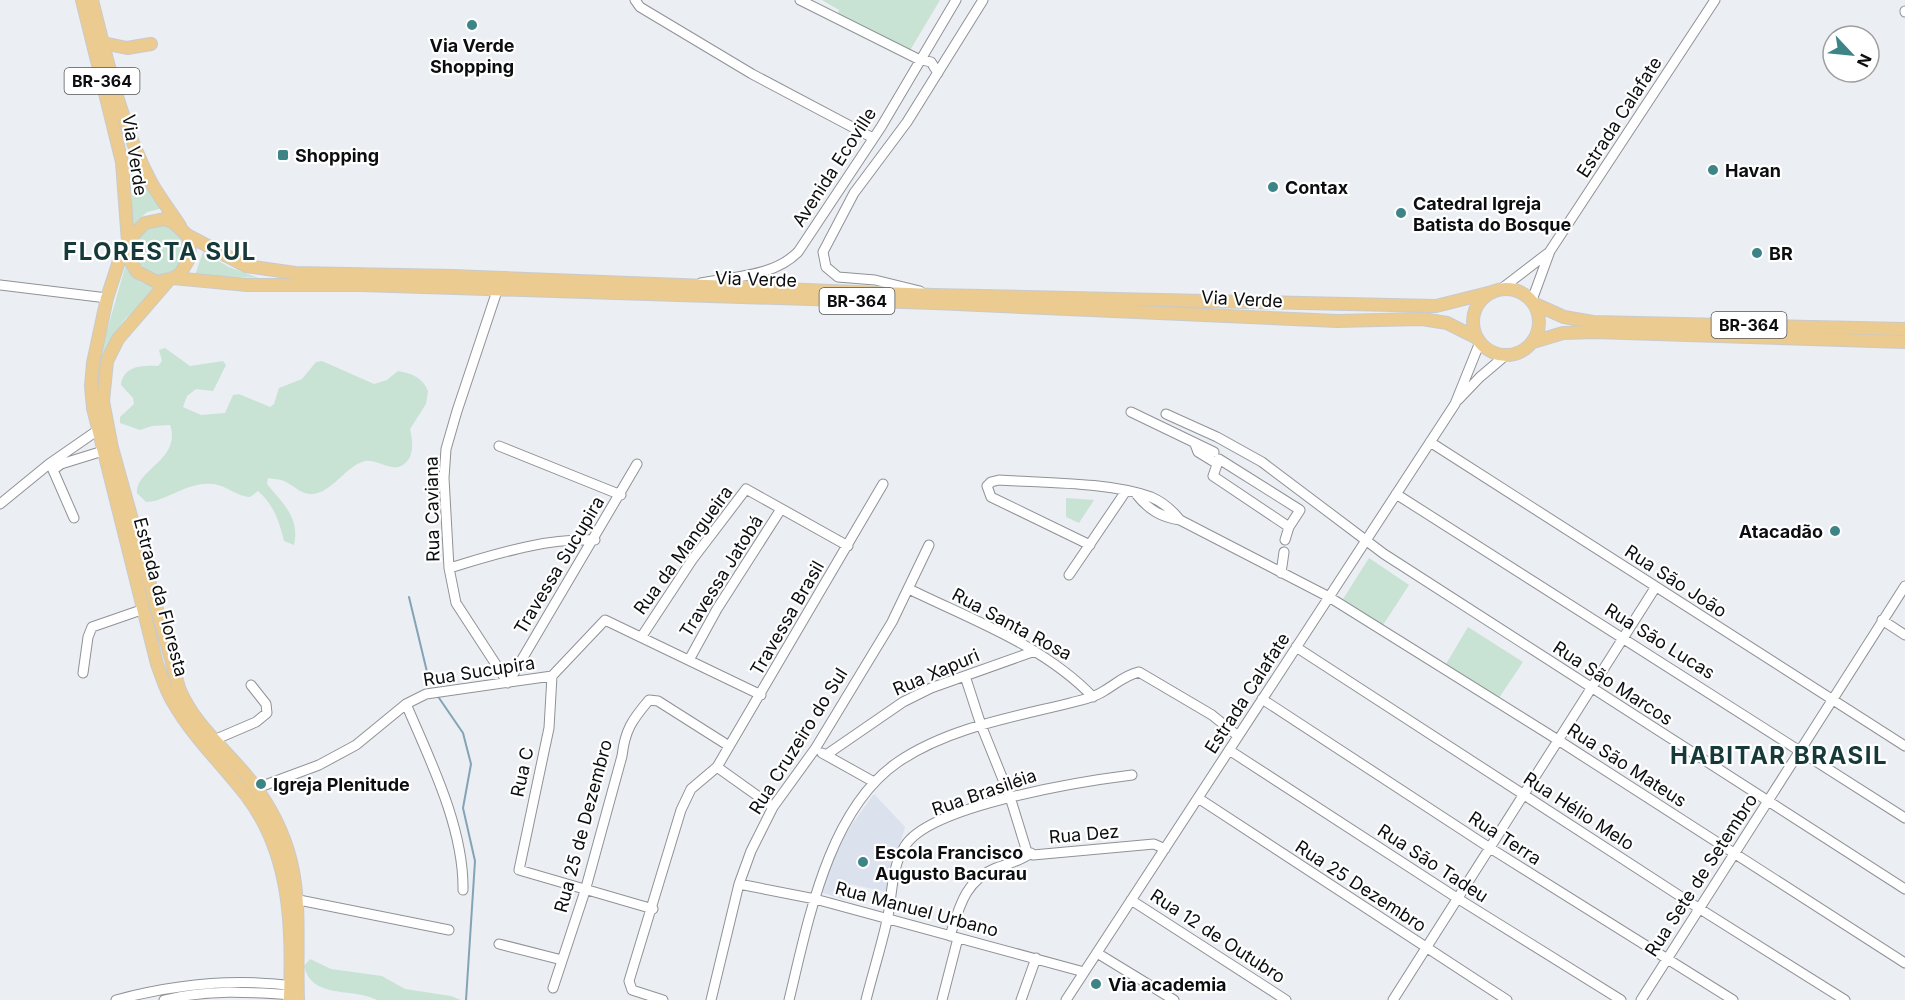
<svg xmlns="http://www.w3.org/2000/svg" width="1905" height="1000" viewBox="0 0 1905 1000" font-family="Inter,sans-serif">
	<style>
		.built { fill: #dbe2ed }
		.green { fill: #c8e3d4 }
		.lines { fill: none; stroke-linecap: round; stroke-linejoin: round }
		.stream { stroke: #83a3b6; stroke-width: 2 }
		.minor-casing { stroke: #8f9296; stroke-width: 11 }
		.major-casing { stroke: #cacaca; stroke-width: 14 }
		.minor { stroke: #fff; stroke-width: 9 }
		.major { stroke: #ebcb8f; stroke-width: 12 }
		.poi-dot { fill: #3c8485; stroke: #fff; stroke-width: 2 }
		.labels { text-anchor: middle; dominant-baseline: central; stroke-width: 4.5; stroke-linejoin: round; paint-order: stroke }
		.shield { fill: #fff; stroke: #555657; stroke-width: 1.5 }
		.shield-label { font-size: 16px; font-weight: bold; fill: #0c0d0f }
		.poi-label { font-size: 18px; font-weight: bold; fill: #0c0d0f; stroke: #fff; text-anchor: start }
		.street-label { font-size: 18px; fill: #0c0d0f; stroke: #fff }
		.district-label { font-size: 24px; font-weight: bold; letter-spacing: 1.5px; fill: #16393a; stroke: #fff }
	</style>
	<rect width="100%" height="100%" fill="#ebeef3"/>
	<path class="built" d="M874 794 905 827 886 892 850 884 845 900 820 892 840 841Z"/>
	<path class="green" d="M822 0H940L909 52 837 16 839 10Z
		M130 158 147 188 164 208 147 212 130 228 133 178Z
		M135 250a25 25 0 1 1 50 0a25 25 0 1 1-50 0Z
		M203 252 229 267 259 278 195 275Z
		M126 264 140 282 158 288 125 319 112 338 99 389 102 348Z
		M165 348 190 366 223 361 226 365 213 391 196 389 187 396 183 407 201 415 225 413 233 395 239 394 270 407 274 404 279 388 302 379 316 362 322 361 374 384 387 380 398 371C412 373 423 378 428 391L426 404 410 429C413 442 415 459 401 466 391 471 376 459 365 461 345 466 331 495 310 494 301 494 293 485 286 482 281 479 273 479 268 478L267 484C283 504 300 517 294 545L284 541C279 521 274 505 258 491L250 497C233 496 225 482 205 484 183 485 164 502 146 502L137 493C135 470 182 459 170 425L152 426 140 430 120 423V417L134 404 133 398 121 385C123 366 142 365 158 366L162 361 159 350Z
		M1066 498 1094 500 1079 523 1066 517Z
		M1369 558 1409 585 1383 625 1343 599Z
		M1468 627 1523 662 1499 698 1446 664Z
		M310 959 331 969 382 976 405 989 451 996 461 1000H377C352 987 312 1000 304 966Z"/>
	<g class="lines">
		<path class="stream" d="M409 597 428 676
			M437 695 463 733 471 764 463 808 475 861 466 1000"/>
		<defs>
			<path id="minor" d="M635 0 640 7 752 74 873 138
				M800 0 918 59 931 62 938 73
				M1905 11V12
				M701 283C734 276 773 277 798 252L881 127 956 0
				M0 285 107 298
				M1501 289 1548 253
				M497 291 457 411 446 449 444 478 449 568 456 603 508 683 637 464
				M920 291 875 280 838 277 826 267 823 252 854 193 907 122 983 0
				M1532 300 1550 251 1715 0
				M1458 400 1480 377 1506 355
				M1131 412 1214 452
				M1166 414 1217 437 1262 462 1384 554 1905 889
				M1430 442 1905 746
				M1195 444 1198 452 1216 463
				M499 446 621 495
				M1396 494 1905 818
				M1137 495C1149 510 1161 517 1180 520L1329 597 1558 740 1905 963
				M0 504 49 464 98 430
				M74 518 53 470 61 464 103 451
				M1285 540 1289 527 1300 510 1219 459 1213 476 1289 527
				M1090 545 991 497 987 486 991 482 999 480C1044 483 1109 482 1151 497 1163 502 1172 510 1180 520
				M449 568C497 554 544 538 595 540
				M1281 573 1284 552
				M1069 575 1126 491
				M909 589C972 620 1043 645 1093 697
				M1882 620 1905 635
				M642 636 692 560 746 489 848 546
				M1296 647 1700 909 1845 1000
				M689 660 717 609 781 509
				M83 673 88 637 92 627 144 609
				M552 676 549 728 519 870 653 909
				M552 676 605 620 761 695
				M965 676 981 725 1010 797 1027 852 1033 855 1154 844 1165 849
				M1262 699 1490 848 1733 1000
				M406 704C430 760 464 828 463 890
				M214 740 256 722 267 713 266 704 251 685
				M1229 750 1457 898 1621 1000
				M822 753 874 782
				M826 755 903 702 931 688 1035 651
				M717 767 773 807
				M257 788 319 765 356 745 406 704 426 694 552 676
				M1198 798 1507 1000
				M739 884 815 899 1084 972
				M299 900 449 930
				M1131 900 1286 1000
				M950 936C959 908 965 880 996 868 1008 864 1020 861 1031 853
				M499 944 562 960
				M1097 953 1174 1000
				M553 988 585 891 622 756C625 730 632 720 649 700L658 701 729 746
				M116 1000C175 984 234 978 295 986
				M164 1000C209 989 250 992 295 995
				M663 1000 632 990 629 981 681 810 691 789 717 767 883 484
				M711 1000 739 884 751 851 773 807 815 749 892 622 929 545
				M789 1000C808 922 828 810 898 762 948 728 1013 717 1070 703 1081 700 1094 698 1104 691 1116 684 1125 675 1139 672L1212 715 1238 736
				M866 1000C873 972 882 944 888 916 892 894 892 865 905 846 930 805 1084 781 1132 775
				M942 1000 958 938
				M1021 1000 1036 958
				M1066 1000 1455 404 1480 342
				M1393 1000 1655 588
				M1641 1000 1905 586"/>
			<path id="major" d="M82 0 122 162 128 242
				M92 0C108 63 121 126 152 184 160 198 171 212 180 226
				M103 43 127 48 151 44
				M187 235 246 266 295 273 453 276 934 295 1436 306 1492 292
				M128 251 119 261 107 298 93 363 91 386 93 408 157 664C162 677 166 691 173 702 193 737 222 764 246 795 292 855 292 928 290 1000
				M173 278 180 274 189 259 190 243 187 235 173 222 164 219 145 223 131 237 128 251 131 262 137 272 157 282 173 278 247 285H361L935 303 1337 321 1422 319 1447 323 1477 338
				M169 280 118 339 107 361 103 401 112 448 179 688C195 728 232 754 257 789 309 862 295 918 298 1000
				M1473 322a33 33 0 1 1 66 0a33 33 0 1 1-66 0Z
				M1535 304 1564 317 1593 322 1905 329
				M1533 342 1563 333 1595 332 1905 342"/>
		</defs>
		<use href="#minor" class="minor-casing"/>
		<use href="#major" class="major-casing"/>
		<use href="#minor" class="minor"/>
		<use href="#major" class="major"/>
	</g>
	<g class="poi-dot">
		<circle cx="472" cy="25" r="6"/>
		<rect x="277" y="149" width="12" height="12" rx="3"/>
		<circle cx="1713" cy="170" r="6"/>
		<circle cx="1273" cy="187" r="6"/>
		<circle cx="1401" cy="213" r="6"/>
		<circle cx="1757" cy="253" r="6"/>
		<circle cx="1835" cy="531" r="6"/>
		<circle cx="261" cy="784" r="6"/>
		<circle cx="863" cy="862" r="6"/>
		<circle cx="1096" cy="984" r="6"/>
	</g>
	<g class="labels">
		<g class="shield">
			<rect x="64.5" y="68" width="75" height="26" rx="4.5"/>
			<rect x="819.5" y="288" width="75" height="26" rx="4.5"/>
			<rect x="1711.5" y="312" width="75" height="26" rx="4.5"/>
		</g>
		<g class="shield-label">
			<text x="102" y="81">BR-364</text>
			<text x="857" y="301">BR-364</text>
			<text x="1749" y="325">BR-364</text>
		</g>
		<g class="poi-label">
			<text x="472" y="45" text-anchor="middle">Via Verde<tspan x="472" dy="21">Shopping</tspan></text>
			<text x="295" y="155">Shopping</text>
			<text x="1725" y="170">Havan</text>
			<text x="1285" y="187">Contax</text>
			<text x="1413" y="203">Catedral Igreja<tspan x="1413" dy="21">Batista do Bosque</tspan></text>
			<text x="1769" y="253">BR</text>
			<text x="1823" y="531" text-anchor="end">Atacadão</text>
			<text x="273" y="784">Igreja Plenitude</text>
			<text x="875" y="852">Escola Francisco<tspan x="875" dy="21">Augusto Bacurau</tspan></text>
			<text x="1108" y="984">Via academia</text>
		</g>
		<g class="street-label">
			<text transform="translate(1619 117) rotate(-57)">Estrada Calafate</text>
			<text transform="translate(135 155) rotate(81)">Via Verde</text>
			<text transform="translate(834 167) rotate(-57)">Avenida Ecoville</text>
			<text transform="translate(756 279) rotate(2)">Via Verde</text>
			<text transform="translate(1242 299) rotate(3)">Via Verde</text>
			<text transform="translate(432 509) rotate(-91)">Rua Caviana</text>
			<text transform="translate(683 550) rotate(-54)">Rua da Mangueira</text>
			<text transform="translate(559 565) rotate(-59)">Travessa Sucupira</text>
			<text transform="translate(721 576) rotate(-58)">Travessa Jatobá</text>
			<text transform="translate(1676 581) rotate(33)">Rua São João</text>
			<text transform="translate(161 597) rotate(75)">Estrada da Floresta</text>
			<text transform="translate(787 618) rotate(-60)">Travessa Brasil</text>
			<text transform="translate(1012 624) rotate(28)">Rua Santa Rosa</text>
			<text transform="translate(1660 641) rotate(32)">Rua São Lucas</text>
			<text transform="translate(479 671) rotate(-9)">Rua Sucupira</text>
			<text transform="translate(936 672) rotate(-23)">Rua Xapuri</text>
			<text transform="translate(1613 683) rotate(33)">Rua São Marcos</text>
			<text transform="translate(1247 693) rotate(-57)">Estrada Calafate</text>
			<text transform="translate(798 741) rotate(-58)">Rua Cruzeiro do Sul</text>
			<text transform="translate(1627 765) rotate(33)">Rua São Mateus</text>
			<text transform="translate(522 772) rotate(-78)">Rua C</text>
			<text transform="translate(984 792) rotate(-19)">Rua Brasiléia</text>
			<text transform="translate(1579 811) rotate(33)">Rua Hélio Melo</text>
			<text transform="translate(583 826) rotate(-75)">Rua 25 de Dezembro</text>
			<text transform="translate(1084 834) rotate(-5)">Rua Dez</text>
			<text transform="translate(1505 838) rotate(33)">Rua Terra</text>
			<text transform="translate(1433 863) rotate(33)">Rua São Tadeu</text>
			<text transform="translate(1701 875) rotate(-57)">Rua Sete de Setembro</text>
			<text transform="translate(1361 886) rotate(33)">Rua 25 Dezembro</text>
			<text transform="translate(917 909) rotate(15)">Rua Manuel Urbano</text>
			<text transform="translate(1218 936) rotate(33)">Rua 12 de Outubro</text>
		</g>
		<g class="district-label">
			<text x="160" y="251">FLORESTA SUL</text>
			<text x="1779" y="755">HABITAR BRASIL</text>
		</g>
	</g>
	<g transform="translate(1851 54) rotate(116)"><circle r="28" fill="#ffffff" stroke="#9e9e9f" stroke-width="1.5"/>
	<path d="M0-4.5L10 22L0 15L-10 22Z" fill="#3c8485"/>
	<text y="-9" font-size="16" font-weight="bold" text-anchor="middle" fill="#0c0d0f">N</text>
	</g>
</svg>
